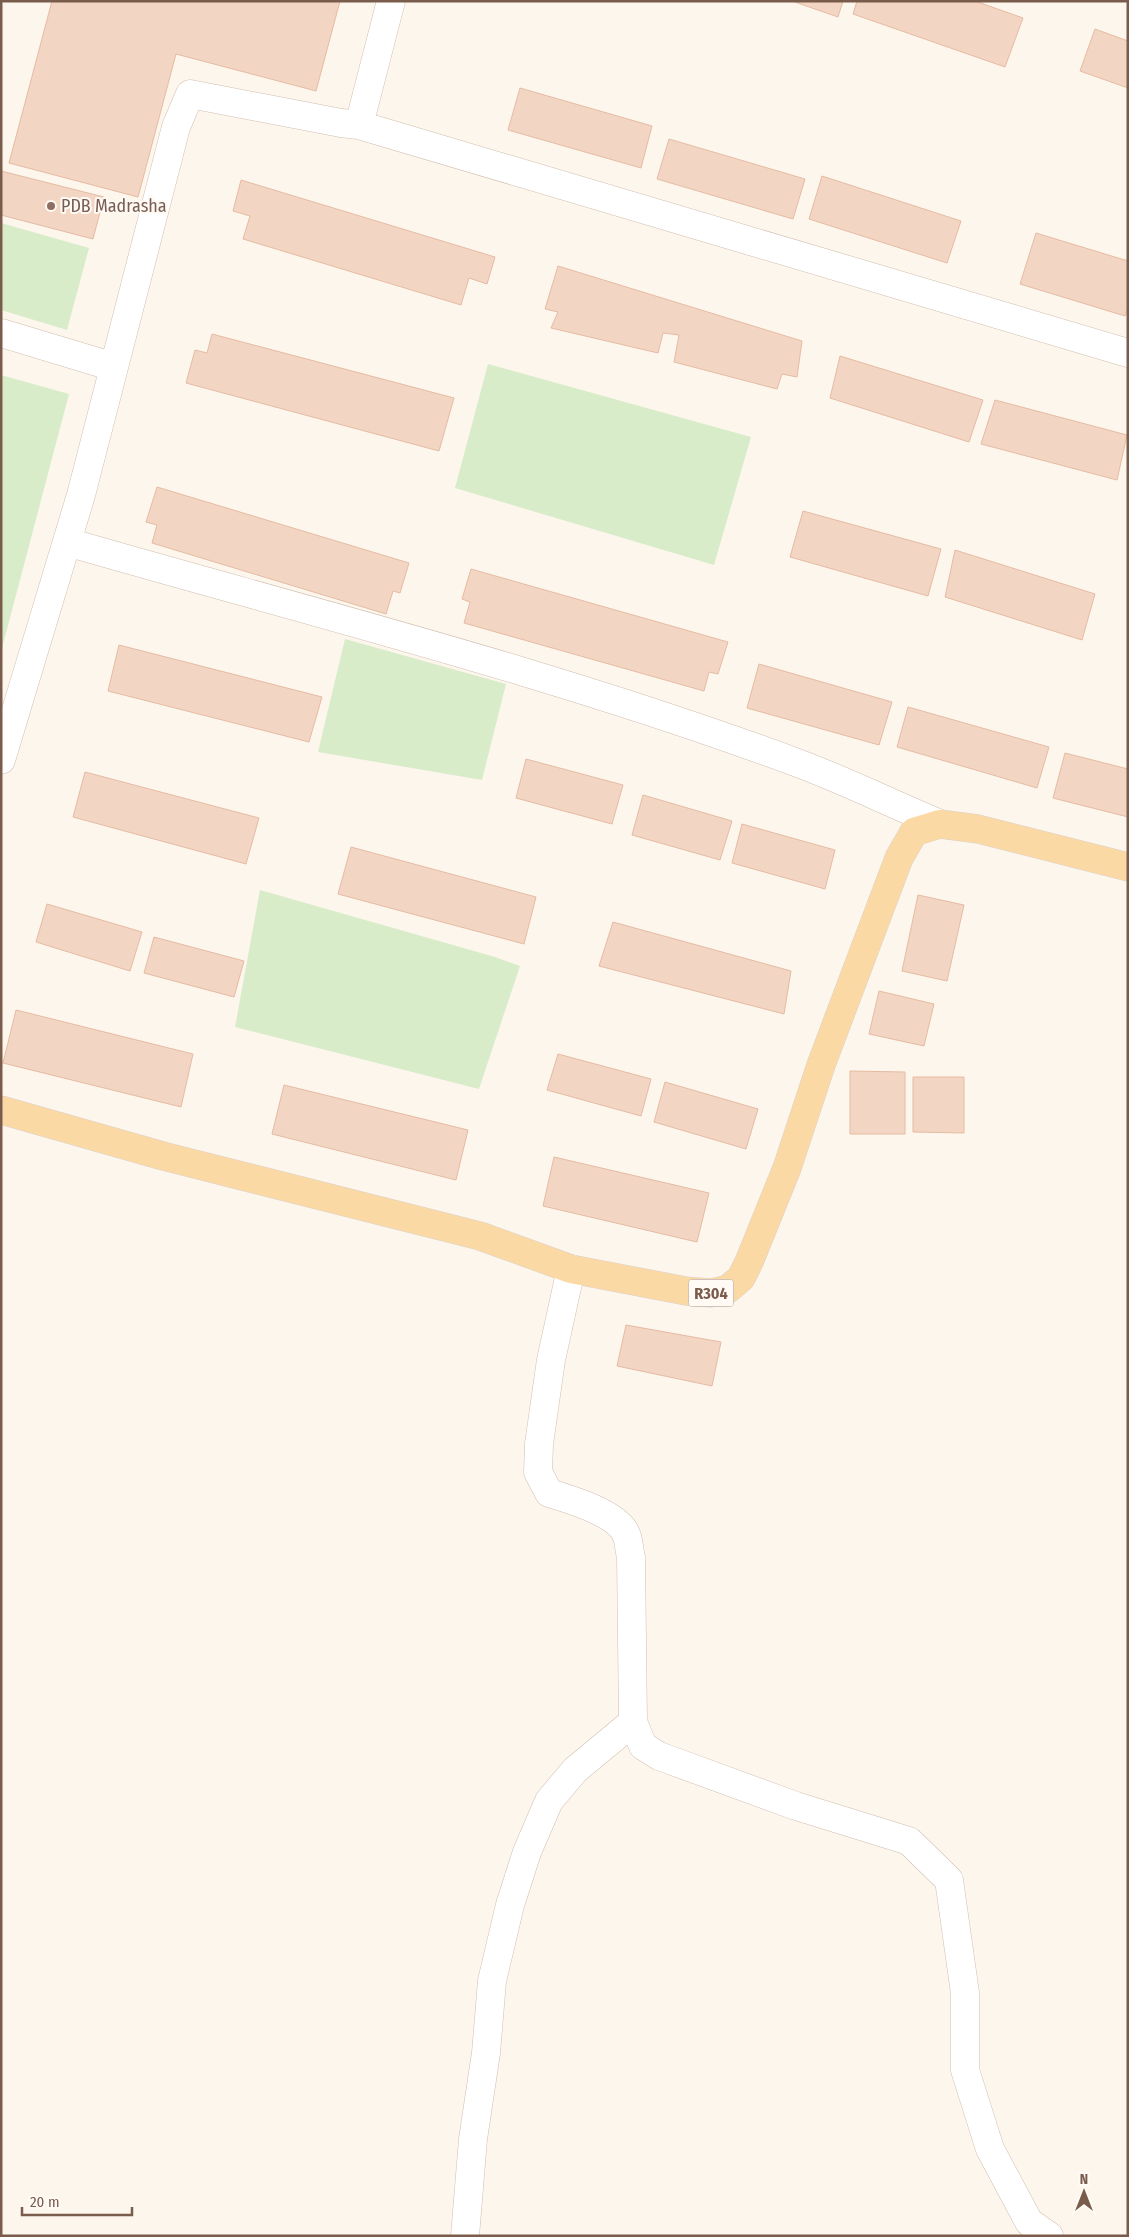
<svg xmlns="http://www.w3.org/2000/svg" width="1129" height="2237" viewBox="0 0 1129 2237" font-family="'Fira Sans Condensed',sans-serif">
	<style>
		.green { fill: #d8ecc9 }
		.building { fill: #f3d5c3; stroke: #e6bba3 }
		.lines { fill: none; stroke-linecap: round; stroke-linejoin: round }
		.minor-casing { stroke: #d1beb0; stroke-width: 29 }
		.major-casing { stroke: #dad1cd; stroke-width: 29 }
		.minor { stroke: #fff; stroke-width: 28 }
		.major { stroke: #fbd9a5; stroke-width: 28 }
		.education-dot { fill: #8d6e63; stroke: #fffaf3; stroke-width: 2 }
		.labels { text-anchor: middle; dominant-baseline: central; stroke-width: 4; stroke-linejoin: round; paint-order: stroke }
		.shield { fill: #fffaf3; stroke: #a28b7f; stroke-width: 1 }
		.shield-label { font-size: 16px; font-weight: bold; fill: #7a5c4d }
		.education-label { font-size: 18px; fill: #785e54; stroke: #fffaf3; text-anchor: start }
	</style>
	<rect width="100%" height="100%" fill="#fdf6ec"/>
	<path class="green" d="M1 223 89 248 67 330 1 310Z
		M488 364 751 437 714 565 455 488Z
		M1 375 69 394 1 652Z
		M345 639 506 684 482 780 318 752Z
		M260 890 495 957 520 966 479 1089 235 1027Z"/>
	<path class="building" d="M52 1H340L316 91 176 54 138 197 9 163Z
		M792 1H843L838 17Z
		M857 1H975L1023 18 1005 67 853 14Z
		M1095 29 1128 41V88L1080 71Z
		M520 88 652 126 641 168 508 130Z
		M669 139 805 179 793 219 657 179Z
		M1 171 104 197 93 239 1 215Z
		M822 176 961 221 947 263 809 219Z
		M241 180 495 257 487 284 469 278 461 305 243 239 250 216 233 211Z
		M1036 233 1128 261V308L1125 316 1020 284Z
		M558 266 802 341 797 377 782 374 777 389 674 362 679 335 663 333 658 353 551 328 558 312 545 309Z
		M212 334 454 398 439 451 186 383 195 350 207 353Z
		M840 356 983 400 969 442 830 398Z
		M995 400 1127 435 1117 480 981 444Z
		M157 487 409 563 400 593 393 591 386 614 152 543 157 525 146 522Z
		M803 511 941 549 928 596 790 557Z
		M955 550 1095 594 1082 640 945 597Z
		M471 569 728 642 718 674 709 672 704 691 464 623 470 602 462 599Z
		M119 645 322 697 309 742 108 691Z
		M759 664 892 702 879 745 747 708Z
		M908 707 1049 747 1037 788 897 747Z
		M1065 753 1128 769V817L1053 798Z
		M526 759 623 785 612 824 516 798Z
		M85 772 259 818 246 864 73 817Z
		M643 795 732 821 720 860 632 835Z
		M742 824 835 850 825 889 732 863Z
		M351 847 536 897 524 944 338 894Z
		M918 895 964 905 947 981 902 971Z
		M47 904 142 932 130 971 36 942Z
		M613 922 791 971 784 1014 599 966Z
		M154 937 244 961 234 997 144 973Z
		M879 991 934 1004 924 1046 869 1034Z
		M16 1010 193 1054 181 1107 3 1063Z
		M558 1054 651 1079 641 1116 547 1090Z
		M850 1071 905 1072V1134H850Z
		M913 1077H964V1133L913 1132Z
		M665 1082 758 1109 746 1149 654 1122Z
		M284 1085 468 1130 456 1180 272 1134Z
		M554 1157 709 1193 697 1242 543 1206Z
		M626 1325 721 1342 712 1386 617 1366Z"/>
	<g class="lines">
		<defs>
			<path id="minor" d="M359 125 1128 353
				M1 333 114 367
				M67 542C310 612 558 674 795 762 844 780 892 804 940 824
				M1 760 81 495 176 127 190 94 341 123 359 125 391 1
				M571 1269 551 1360 539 1444 538 1472 549 1493C569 1499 617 1513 626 1534 629 1540 629 1550 631 1557L633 1722 643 1746 659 1756 796 1806 909 1841 949 1880 965 1993V2070L990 2149 1029 2222 1049 2236
				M465 2236 473 2139 486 2053 492 1981 510 1905 527 1852 549 1801 575 1770 633 1722"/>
			<path id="major" d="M1 1110 163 1156 480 1236 571 1269 686 1291 711 1293 728 1289 741 1278 749 1262 787 1168 821 1065 899 858 914 832 940 824 978 829 1128 867"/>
		</defs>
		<use href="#minor" class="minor-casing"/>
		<use href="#major" class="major-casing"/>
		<use href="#minor" class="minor"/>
		<use href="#major" class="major"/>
	</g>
	<circle class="education-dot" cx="51" cy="206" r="5"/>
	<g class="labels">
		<rect class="shield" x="688.5" y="1279.5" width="45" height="27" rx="4"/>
		<g class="shield-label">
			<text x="711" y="1293">R304</text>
		</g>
		<g class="education-label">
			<text x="61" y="206">PDB Madrasha</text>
		</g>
	</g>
	<rect width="1129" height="2237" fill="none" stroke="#7a5c4d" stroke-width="5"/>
	<g transform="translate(1084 2192)" stroke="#fffaf3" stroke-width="4" paint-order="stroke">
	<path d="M0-4L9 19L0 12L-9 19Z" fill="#7a5c4d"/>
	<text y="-8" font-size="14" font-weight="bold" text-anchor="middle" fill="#7a5c4d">N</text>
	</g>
	<path d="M22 2207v8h110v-8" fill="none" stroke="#7a5c4d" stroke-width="2.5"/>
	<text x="30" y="2207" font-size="15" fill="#7a5c4d" stroke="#fffaf3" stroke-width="4" paint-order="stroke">20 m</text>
</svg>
